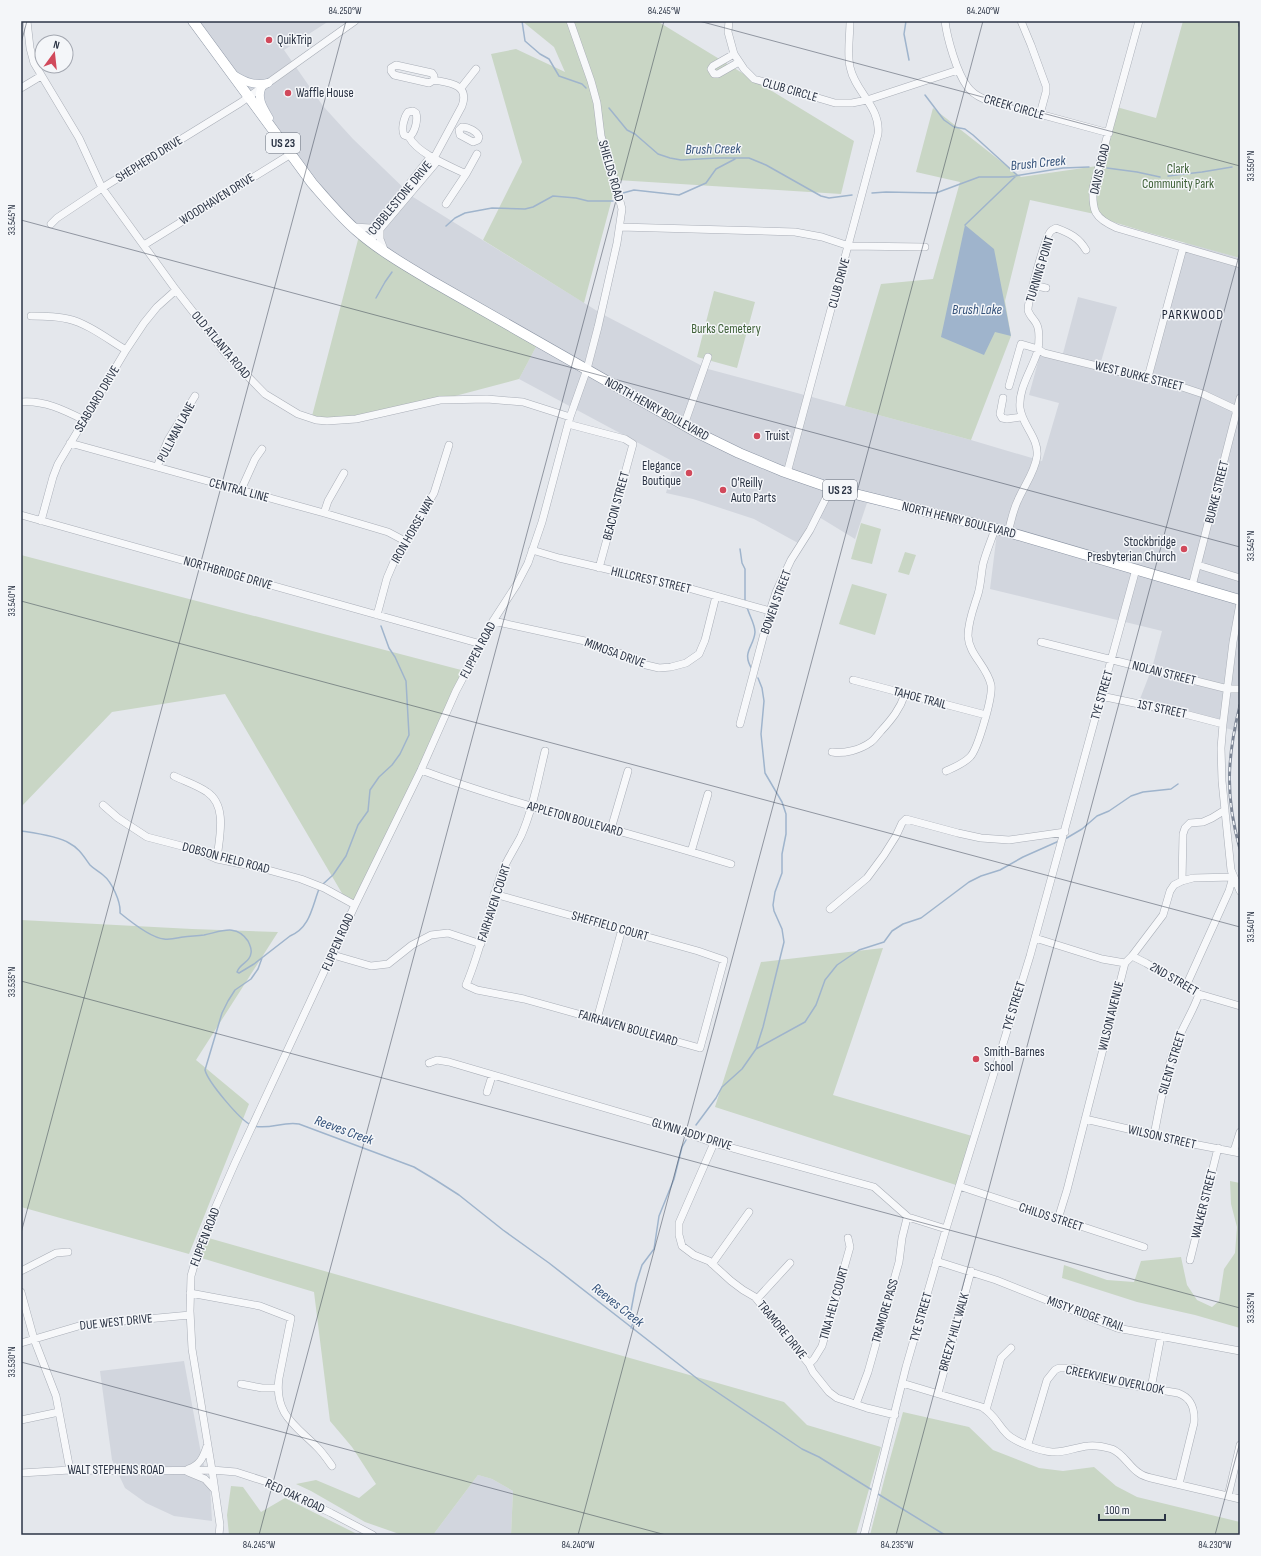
<svg xmlns="http://www.w3.org/2000/svg" width="1261" height="1556" viewBox="0 0 1261 1556" font-family="'Sofia Sans Condensed',sans-serif">
	<style>
		.built { fill: #d2d6de }
		.green { fill: #c9d6c5 }
		.water { fill: #9fb4cc }
		.lines { fill: none; stroke-linecap: round; stroke-linejoin: round }
		.stream { stroke: #9fb4cc; stroke-width: 1.5 }
		.minor-casing { stroke: #a9aeb7; stroke-width: 8 }
		.major-casing { stroke: #a3abb8; stroke-width: 9 }
		.highway-casing { stroke: #8b94a3; stroke-width: 11 }
		.minor { stroke: #f7f8fa; stroke-width: 7 }
		.major { stroke: #fff; stroke-width: 8 }
		.highway { stroke: #fff; stroke-width: 10 }
		.rail-casing { stroke: #7d8696; stroke-width: 3 }
		.rail { stroke: #f4f6f9; stroke-width: 1.5; stroke-dasharray: 4.5; stroke-linecap: butt }
		.ticks { fill: none; stroke: #2b3445; stroke-width: 1; stroke-opacity: 0.45 }
		.poi-dot { fill: #d1495b; stroke: #f4f6f9; stroke-width: 1.5 }
		.labels { text-anchor: middle; dominant-baseline: central; stroke-width: 3; stroke-linejoin: round; paint-order: stroke }
		.shield { fill: #f4f6f9; stroke: #676e7b; stroke-width: 1 }
		.shield-label { font-size: 12px; font-weight: bold; fill: #2b3445 }
		.poi-label { font-size: 13px; fill: #2b3445; stroke: #f4f6f9; text-anchor: start }
		.street-label { font-size: 13px; fill: #2b3445; stroke: #f4f6f9 }
		.park-label { font-size: 13px; fill: #3f6138; stroke: #f4f6f9 }
		.water-label { font-size: 14px; font-style: italic; fill: #34527a; stroke: #f4f6f9 }
		.neighbourhood-label { font-size: 14px; letter-spacing: 1px; fill: #1d2536; stroke: #f4f6f9 }
		.neatline { fill: none; stroke: #2b3445; stroke-width: 1.5 }
		.ticks-label { font-size: 10px; text-anchor: middle; fill: #2b3445 }
	</style>
	<rect width="100%" height="100%" fill="#e4e7ec"/>
	<path class="built" d="M190 21H329L284 50 323 106 353 139 413 197 602 314 708 369 971 440 1042 461 1059 403 1029 395 1041 351 1062 357 1078 297 1117 307 1100 365 1149 378 1185 242 1240 258V732L1138 704 1152 668 1162 631 990 589 997 533 907 511 867 503 855 539 814 514 798 543 754 519 693 499 666 493 674 462 519 379 537 345 430 286 366 242 311 191 276 139Z
		M184 1361 202 1459 210 1484 212 1521 174 1516 146 1503 125 1488 112 1460 100 1371Z
		M478 1475 492 1479 513 1491 511 1535H433Z"/>
	<path class="green" d="M522 21H657L854 141 841 194 617 180 584 303 483 240 522 162 491 54 516 49 565 72 554 47Z
		M1183 21H1240V258L1146 232 1110 221 1099 215 1030 200 1005 301 1011 336 971 440 845 406 881 284 933 279 960 182 916 172 933 108 1021 177 1097 166 1093 188 1113 106 1156 118Z
		M359 236 366 242 430 286 537 345 519 379 383 415 340 421 312 416Z
		M714 291 755 302 737 368 697 357Z
		M861 523 881 529 872 564 851 559Z
		M905 552 916 555 909 575 898 572Z
		M21 555 465 671 353 912 225 694 112 712 21 807Z
		M852 584 887 594 875 635 839 624Z
		M21 920 192 929 278 932 196 1060 249 1104 189 1254 21 1207Z
		M883 948 833 1095 972 1136 956 1185 715 1107 761 962Z
		M1230 1181 1240 1183V1328L1195 1315 1137 1302 1062 1278 1064 1265 1107 1280 1134 1282 1141 1261 1181 1257 1187 1285 1197 1300 1212 1307 1219 1301 1224 1269 1235 1253 1237 1227 1231 1204Z
		M205 1237 784 1402 807 1425 881 1447 856 1535H511L513 1491 492 1479 478 1475 433 1535H402L365 1522 311 1491 296 1484 316 1480 359 1498 376 1484 352 1447 330 1421 314 1292 198 1257Z
		M903 1412 969 1427 993 1450 1039 1468 1063 1471 1094 1467 1116 1486 1137 1497 1240 1522V1535H870L886 1473Z
		M231 1486 243 1487 261 1512 285 1498 359 1535H229L227 1515Z"/>
	<path class="water" d="M965 225 994 249 1011 336 995 332 984 355 941 337Z"/>
	<g class="lines">
		<path class="stream" d="M522 21 525 41 540 54 549 59 559 76 582 84 586 88
			M906 21 904 34 909 60
			M925 95 944 120 954 127 965 129 973 135 1017 175
			M609 108 627 130 635 134 658 154 670 158 681 160 717 158H749L766 165 821 196 829 198 852 195
			M1107 168 1137 172 1160 177
			M1168 176 1202 172 1232 167
			M623 193 634 190 679 195 706 183 716 169 735 159
			M872 193 886 192 936 193 979 177H1009L1063 168 1089 167
			M965 225 1017 175
			M446 226 455 218 465 213 492 208 525 209 533 207 553 196 576 198 588 201H613
			M376 298 385 282 392 272
			M740 549 742 563 745 569V602
			M747 607C749 615 755 624 755 632 754 647 741 652 752 669
			M21 831C34 833 58 836 69 843 79 848 84 857 90 865 94 869 98 871 103 875 112 882 121 902 120 913 131 922 151 938 164 939 171 940 177 938 183 937 190 936 197 936 204 935 220 932 236 923 248 941 250 945 252 949 251 953 250 963 240 963 237 972L239 973 254 964 290 936C310 928 312 907 319 889
			M1065 839 1082 829 1097 816 1109 811 1131 796 1143 792 1171 789 1178 784
			M323 884 333 875 346 856 358 825 368 811 370 790 379 777 392 765 400 754 409 735 406 681 395 657 389 648 381 626
			M756 1049 763 1027 784 942 782 929 774 911 773 905 775 892 782 873V854L786 834V814L782 802 765 773 761 734 764 701 762 688 758 678
			M251 1125C240 1120 208 1082 205 1070L222 1013 228 1001 235 990 251 979 258 969 262 958
			M696 1125 716 1098 722 1087 742 1069 756 1049 805 1022 816 1005 825 980 837 965 859 950 884 942 892 931 903 924 921 918 969 882 981 876 1000 870 1023 857 1059 841
			M254 1126C270 1130 283 1121 299 1124L414 1167 434 1179 459 1195 503 1230 549 1263 699 1380 802 1449 819 1457 872 1490
			M631 1328 633 1323 630 1316 636 1284 642 1265 654 1249 659 1216 674 1179 682 1147 686 1140
			M878 1494 945 1535"/>
		<defs>
			<path id="minor" d="M27 21 30 48 34 63 79 138 102 188 176 290 226 354 265 394 298 414 316 420 327 421 356 419 440 400 487 399 523 402 570 417
				M729 21 728 32 734 54 744 69 754 79 835 103H852L867 100 958 70
				M945 21C947 38 957 73 967 86 971 92 977 96 984 99L1109 133
				M1021 21 1031 45 1046 86V92L1040 114
				M1139 21 1093 188C1092 211 1094 218 1117 228L1240 264
				M734 54 713 66 711 69 714 74H718L739 62
				M21 88 41 76
				M461 88 476 69
				M462 127C468 127 477 131 479 137L478 140 473 142 460 135 459 130Z
				M409 137C415 133 418 120 416 113L413 111 408 112C404 117 401 129 404 135L409 137C418 154 450 166 466 174
				M446 204 466 174 477 154
				M51 224 57 218 102 188 240 103 355 21
				M378 224 428 160 434 158
				M354 227 370 228 376 226
				M620 227 795 232 822 237 849 246 925 247
				M380 228V239L385 252
				M370 241 435 164 434 158 462 106C470 84 449 83 434 80L429 83 394 75 391 71V68L396 65 432 73 434 76V80
				M144 245 291 154
				M1033 285 1046 288
				M31 316C43 316 56 316 68 319 87 323 109 340 126 350
				M1148 377 1183 248
				M1009 386 1021 344 1038 349 1044 353 1182 387 1203 394 1237 410
				M1003 398 1000 414 1002 418 1007 419 1021 417
				M21 402C44 400 64 410 84 420
				M568 424 625 439 633 444 599 568
				M684 425 708 357
				M70 443 324 513 388 532 405 541
				M157 467 168 440 195 396
				M787 473 878 134C881 107 855 92 850 67 847 53 850 36 850 21
				M241 490 255 459 262 449
				M324 513 328 501 344 473
				M21 515 481 644
				M41 521 53 477 58 464 126 350 144 323 157 307 176 290
				M1008 532C1011 522 1013 510 1018 500 1024 486 1035 472 1037 456 1039 438 1022 425 1020 408 1018 388 1033 368 1038 350 1039 342 1040 329 1036 323 1033 318 1029 315 1028 310 1028 301 1045 236 1051 231 1052 230 1054 229 1056 228 1070 233 1079 238 1086 250
				M532 550 559 558 688 588 770 611
				M1198 565 1240 578
				M1192 586 1240 398
				M1240 603 1233 642 1223 724 1221 748 1222 781 1231 870 1240 891
				M377 615 387 578 396 557 434 493 449 445
				M493 621 585 641 622 654 642 664 659 668 671 667 686 663 699 654 705 640 716 596
				M1041 642 1228 689H1240
				M853 680 986 715
				M1101 696 1177 712 1223 724
				M740 724 770 611 776 592 791 560 810 530 831 488
				M832 752C844 754 860 750 871 742 875 739 878 734 881 731 892 719 900 709 905 694
				M421 770C522 808 628 831 731 864
				M946 771C955 767 963 764 970 757 978 749 993 696 991 685 987 666 969 655 968 636 968 621 974 607 978 594 981 584 981 574 983 564 986 552 991 541 995 529
				M174 776C184 781 197 785 207 792 228 806 219 838 217 859
				M103 805 118 818 147 837 197 850 217 859 261 868 301 879 324 888 355 905
				M611 829 628 771
				M691 852 708 794
				M1182 881 1183 834 1185 828 1190 823 1203 822 1212 818 1225 810
				M494 894 698 951 724 960 700 1048 524 999 477 990 466 985C481 950 488 913 500 877 505 862 514 850 521 836 533 809 538 779 545 751
				M830 909 867 878 884 855 896 836 902 823 906 819 958 833 981 838 1009 840 1065 832
				M1035 938 1102 959 1125 963
				M333 955 371 966 388 964 412 945 431 935 448 933 481 944
				M1132 956 1146 963 1199 994 1240 1006
				M1186 986 1229 891 1233 877
				M597 1019 622 929
				M429 1063 437 1060 449 1062 663 1125 714 1143 874 1187 908 1217 946 1229
				M487 1092 492 1076
				M1085 1119 1154 1135 1167 1139 1240 1153
				M1154 1135C1160 1105 1165 1073 1176 1045 1182 1027 1193 1012 1199 994
				M714 1143 679 1223V1235L682 1246 694 1255 709 1261 731 1281 743 1290 755 1297 809 1364 813 1372 829 1392 837 1398 867 1408 895 1415
				M1234 1151 1240 1132
				M959 1186 1144 1247
				M1058 1219 1067 1190 1125 963 1132 956 1163 915 1170 891 1174 885 1182 881 1193 878 1233 877
				M1190 1260 1218 1148
				M936 1261 996 1280 1117 1328 1240 1351
				M712 1264 749 1212
				M21 1271 56 1253 68 1252
				M21 1292 34 1339 56 1396 70 1470
				M190 1293 260 1306 291 1318 279 1378C274 1414 295 1425 317 1447 323 1453 327 1459 332 1466
				M757 1299 790 1263
				M21 1343 82 1325 190 1315
				M809 1364 814 1359 822 1346 850 1247 848 1238
				M902 1383 982 1407C996 1416 997 1424 1007 1434 1015 1442 1040 1451 1052 1452 1064 1453 1076 1447 1088 1446 1096 1445 1105 1447 1112 1449 1124 1454 1129 1467 1139 1473 1143 1476 1147 1477 1151 1478L1240 1499
				M241 1384 262 1388H277
				M1151 1388 1161 1336
				M938 1393 971 1271
				M856 1404 868 1372 899 1262 902 1238 907 1218 908 1217
				M986 1410 1001 1358 1011 1348
				M21 1420 59 1412
				M1028 1444 1047 1380 1055 1370 1059 1368H1073L1098 1378 1112 1382 1178 1393C1192 1398 1195 1409 1194 1423L1179 1484
				M188 1469C200 1465 203 1458 207 1446
				M188 1472 205 1479 214 1489
				M21 1473 70 1470 137 1471 212 1470 236 1472 267 1482 331 1513 373 1535
				M1228 1496 1240 1445
				M219 1535 220 1525 212 1470 192 1349 190 1311 191 1276 202 1238 235 1163 355 905 421 770 456 691 493 621 517 584 528 563 542 522 570 417 587 369 598 327 617 243 622 209 615 182 601 136 597 103 591 81 570 21
				M864 1535 906 1367 946 1229 1030 956 1136 569"/>
			<path id="major" d="M234 75C245 82 255 86 268 83
				M261 89C257 100 264 109 269 118"/>
			<path id="highway" d="M193 21 312 183C326 199 340 216 356 230 380 251 408 267 435 283L698 433 739 453 782 471 831 488 1008 532 1240 600"/>
		</defs>
		<use href="#minor" class="minor-casing"/>
		<use href="#major" class="major-casing"/>
		<use href="#highway" class="highway-casing"/>
		<use href="#minor" class="minor"/>
		<use href="#major" class="major"/>
		<use href="#highway" class="highway"/>
		<defs>
			<path id="rail" d="M1239 21 1240 26
				M1240 705C1227 757 1225 797 1240 849"/>
		</defs>
		<use href="#rail" class="rail-casing"/>
		<use href="#rail" class="rail"/>
	</g>
	<path class="ticks" d="M699 21 1240 166M21 43 27 21M21 220 1240 547M21 601 1240 927M21 981 1240 1308M21 1233 346 21M21 1362 666 1535M259 1535 664 21M578 1535 983 21M896 1535 1240 252M1215 1535 1240 1442"/>
	<g class="poi-dot">
		<circle cx="269" cy="40" r="4"/>
		<circle cx="288" cy="93" r="4"/>
		<circle cx="757" cy="436" r="4"/>
		<circle cx="689" cy="473" r="4"/>
		<circle cx="723" cy="490" r="4"/>
		<circle cx="1184" cy="549" r="4"/>
		<circle cx="976" cy="1059" r="4"/>
	</g>
	<g class="labels">
		<g class="shield">
			<rect x="266" y="133" width="34" height="20" rx="3"/>
			<rect x="823" y="480" width="34" height="20" rx="3"/>
		</g>
		<g class="shield-label">
			<text x="283" y="143">US 23</text>
			<text x="840" y="490">US 23</text>
		</g>
		<g class="poi-label">
			<text x="277" y="40">QuikTrip</text>
			<text x="296" y="93">Waffle House</text>
			<text x="765" y="436">Truist</text>
			<text x="681" y="466" text-anchor="end">Elegance<tspan x="681" dy="15">Boutique</tspan></text>
			<text x="731" y="483">O'Reilly<tspan x="731" dy="15">Auto Parts</tspan></text>
			<text x="1176" y="542" text-anchor="end">Stockbridge<tspan x="1176" dy="15">Presbyterian Church</tspan></text>
			<text x="984" y="1052">Smith-Barnes<tspan x="984" dy="15">School</tspan></text>
		</g>
		<g class="street-label">
			<text transform="translate(790 90) rotate(16)">CLUB CIRCLE</text>
			<text transform="translate(1014 107) rotate(16)">CREEK CIRCLE</text>
			<text transform="translate(149 159) rotate(-32)">SHEPHERD DRIVE</text>
			<text transform="translate(1100 169) rotate(-77)">DAVIS ROAD</text>
			<text transform="translate(611 171) rotate(74)">SHIELDS ROAD</text>
			<text transform="translate(400 198) rotate(-50)">COBBLESTONE DRIVE</text>
			<text transform="translate(217 199) rotate(-32)">WOODHAVEN DRIVE</text>
			<text transform="translate(1040 269) rotate(-73)">TURNING POINT</text>
			<text transform="translate(839 283) rotate(-75)">CLUB DRIVE</text>
			<text transform="translate(221 345) rotate(50)">OLD ATLANTA ROAD</text>
			<text transform="translate(1139 376) rotate(14)">WEST BURKE STREET</text>
			<text transform="translate(97 399) rotate(-59)">SEABOARD DRIVE</text>
			<text transform="translate(657 409) rotate(29)">NORTH HENRY BOULEVARD</text>
			<text transform="translate(176 432) rotate(-62)">PULLMAN LANE</text>
			<text transform="translate(239 490) rotate(15)">CENTRAL LINE</text>
			<text transform="translate(1217 492) rotate(-76)">BURKE STREET</text>
			<text transform="translate(616 506) rotate(-75)">BEACON STREET</text>
			<text transform="translate(959 520) rotate(14)">NORTH HENRY BOULEVARD</text>
			<text transform="translate(413 530) rotate(-60)">IRON HORSE WAY</text>
			<text transform="translate(228 573) rotate(16)">NORTHBRIDGE DRIVE</text>
			<text transform="translate(651 580) rotate(13)">HILLCREST STREET</text>
			<text transform="translate(776 602) rotate(-70)">BOWEN STREET</text>
			<text transform="translate(478 650) rotate(-62)">FLIPPEN ROAD</text>
			<text transform="translate(615 653) rotate(20)">MIMOSA DRIVE</text>
			<text transform="translate(1164 673) rotate(14)">NOLAN STREET</text>
			<text transform="translate(1102 695) rotate(-74)">TYE STREET</text>
			<text transform="translate(920 698) rotate(15)">TAHOE TRAIL</text>
			<text transform="translate(1162 709) rotate(12)">1ST STREET</text>
			<text transform="translate(575 819) rotate(16)">APPLETON BOULEVARD</text>
			<text transform="translate(226 858) rotate(15)">DOBSON FIELD ROAD</text>
			<text transform="translate(494 903) rotate(-72)">FAIRHAVEN COURT</text>
			<text transform="translate(610 926) rotate(16)">SHEFFIELD COURT</text>
			<text transform="translate(338 942) rotate(-66)">FLIPPEN ROAD</text>
			<text transform="translate(1174 979) rotate(30)">2ND STREET</text>
			<text transform="translate(1014 1006) rotate(-73)">TYE STREET</text>
			<text transform="translate(1111 1016) rotate(-76)">WILSON AVENUE</text>
			<text transform="translate(628 1028) rotate(16)">FAIRHAVEN BOULEVARD</text>
			<text transform="translate(1172 1063) rotate(-73)">SILENT STREET</text>
			<text transform="translate(692 1134) rotate(17)">GLYNN ADDY DRIVE</text>
			<text transform="translate(1162 1137) rotate(13)">WILSON STREET</text>
			<text transform="translate(1204 1204) rotate(-76)">WALKER STREET</text>
			<text transform="translate(1051 1217) rotate(18)">CHILDS STREET</text>
			<text transform="translate(205 1237) rotate(-69)">FLIPPEN ROAD</text>
			<text transform="translate(834 1303) rotate(-74)">TINA HELY COURT</text>
			<text transform="translate(885 1311) rotate(-74)">TRAMORE PASS</text>
			<text transform="translate(1086 1314) rotate(20)">MISTY RIDGE TRAIL</text>
			<text transform="translate(921 1317) rotate(-74)">TYE STREET</text>
			<text transform="translate(116 1322) rotate(-6)">DUE WEST DRIVE</text>
			<text transform="translate(782 1330) rotate(51)">TRAMORE DRIVE</text>
			<text transform="translate(954 1332) rotate(-74)">BREEZY HILL WALK</text>
			<text transform="translate(1115 1380) rotate(12)">CREEKVIEW OVERLOOK</text>
			<text x="116" y="1470">WALT STEPHENS ROAD</text>
			<text transform="translate(295 1496) rotate(25)">RED OAK ROAD</text>
		</g>
		<g class="park-label">
			<text x="1178" y="169">Clark<tspan x="1178" dy="15">Community Park</tspan></text>
			<text x="726" y="329">Burks Cemetery</text>
		</g>
		<g class="water-label">
			<text transform="translate(713 149) rotate(-1)">Brush Creek</text>
			<text transform="translate(1038 163) rotate(-6)">Brush Creek</text>
			<text x="977" y="309">Brush Lake</text>
			<text transform="translate(344 1130) rotate(20)">Reeves Creek</text>
			<text transform="translate(618 1305) rotate(38)">Reeves Creek</text>
		</g>
		<g class="neighbourhood-label">
			<text x="1193" y="314">PARKWOOD</text>
		</g>
	</g>
	<rect width="1261" height="1556" fill="none" stroke="#f4f6f9" stroke-width="44"/>
	<g transform="translate(54 54) rotate(15)"><circle r="19" fill="#f4f6f9" stroke="#a4a8b1"/>
	<path d="M0-3L7 15L0 10L-7 15Z" fill="#d1495b"/>
	<text y="-6" font-size="11" font-weight="bold" text-anchor="middle" fill="#2b3445">N</text>
	</g>
	<path d="M1099 1514v6h66v-6" fill="none" stroke="#2b3445" stroke-width="2"/>
	<text x="1105" y="1514" font-size="12" fill="#2b3445" stroke="#f4f6f9" stroke-width="3" paint-order="stroke">100 m</text>
	<rect x="22" y="22" width="1217" height="1512" class="neatline"/>
	<g class="ticks-label">
		<text x="345" y="14">84.250°W</text>
		<text x="664" y="14">84.245°W</text>
		<text x="983" y="14">84.240°W</text>
		<text transform="translate(1250 166) rotate(-90)" y="4">33.550°N</text>
		<text transform="translate(11 220) rotate(-90)" y="4">33.545°N</text>
		<text transform="translate(1250 546) rotate(-90)" y="4">33.545°N</text>
		<text transform="translate(11 601) rotate(-90)" y="4">33.540°N</text>
		<text transform="translate(1250 927) rotate(-90)" y="4">33.540°N</text>
		<text transform="translate(11 982) rotate(-90)" y="4">33.535°N</text>
		<text transform="translate(1250 1308) rotate(-90)" y="4">33.535°N</text>
		<text transform="translate(11 1362) rotate(-90)" y="4">33.530°N</text>
		<text x="259" y="1548">84.245°W</text>
		<text x="578" y="1548">84.240°W</text>
		<text x="897" y="1548">84.235°W</text>
		<text x="1215" y="1548">84.230°W</text>
	</g>
</svg>
